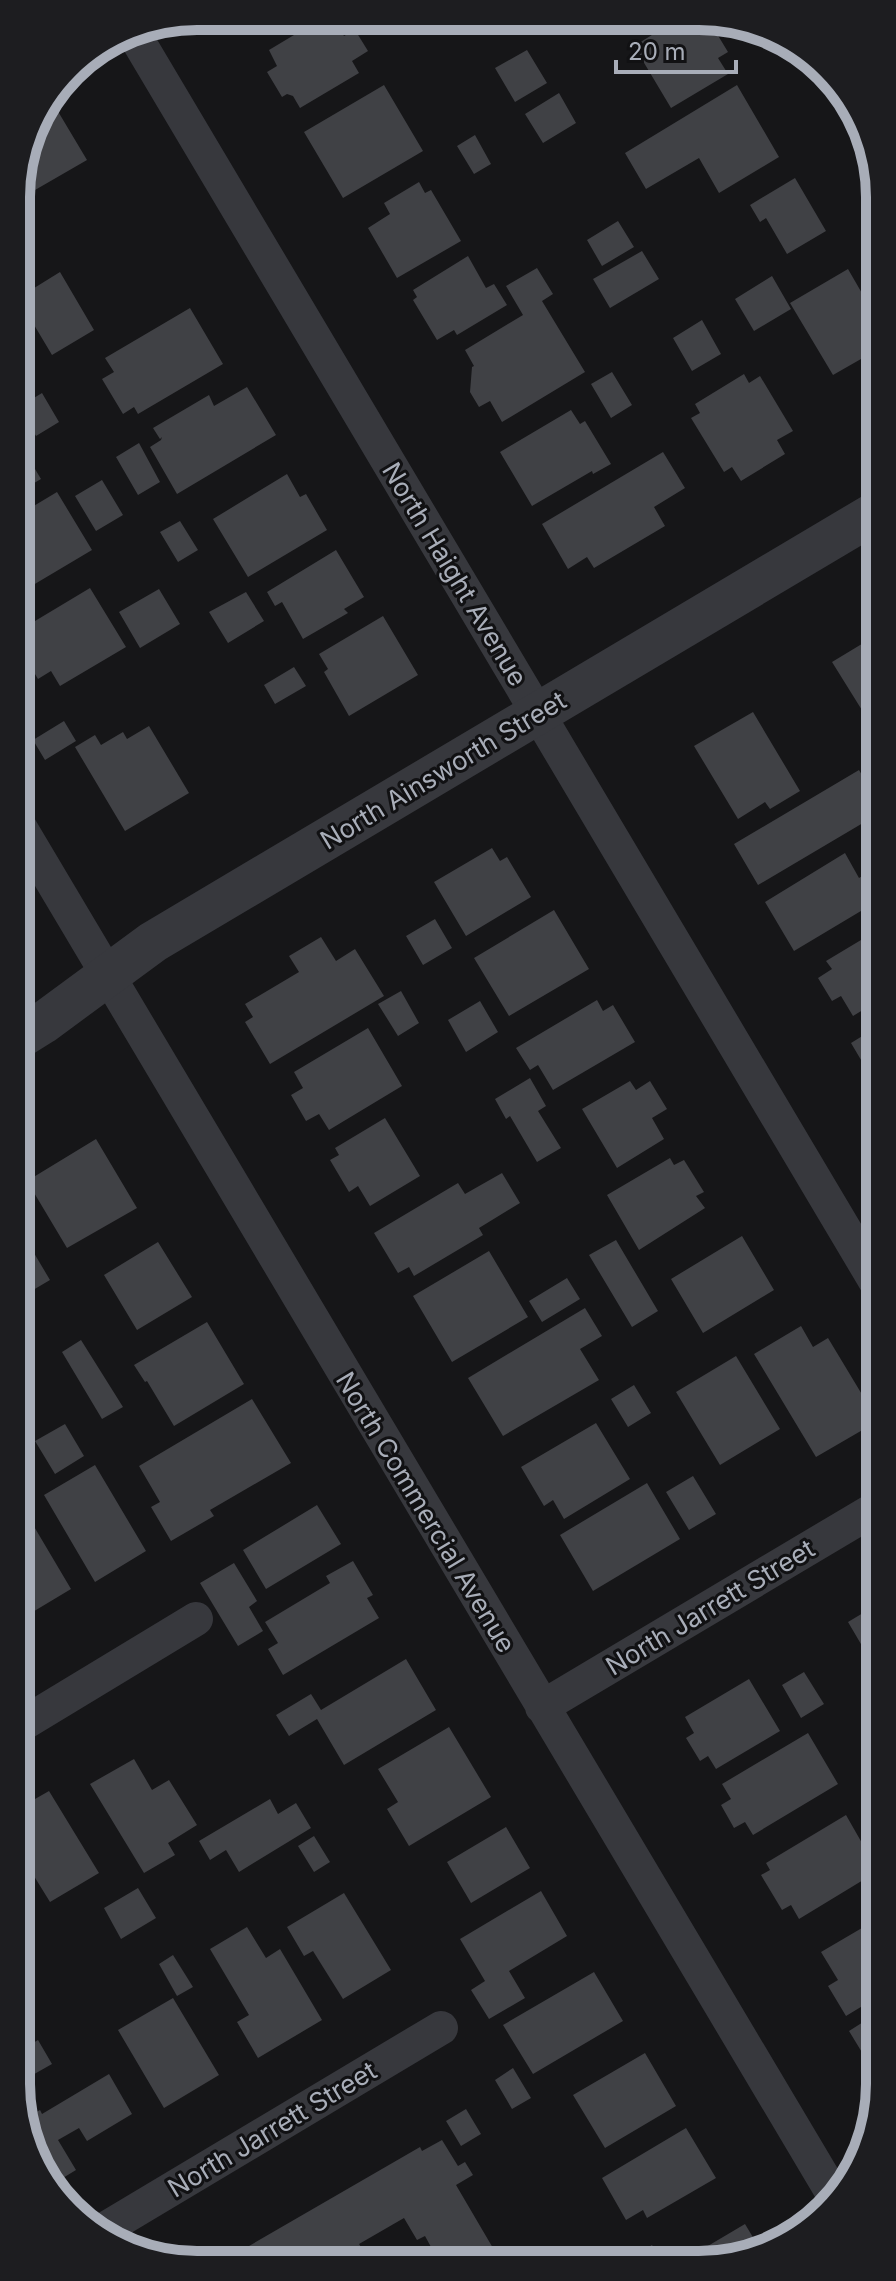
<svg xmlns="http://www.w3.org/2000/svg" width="896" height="2281" viewBox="0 0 896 2281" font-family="Inter,sans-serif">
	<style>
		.building { fill: #404145 }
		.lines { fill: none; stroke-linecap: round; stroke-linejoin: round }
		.minor { stroke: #37383d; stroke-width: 34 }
		.tertiary { stroke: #37383d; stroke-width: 42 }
		.labels { text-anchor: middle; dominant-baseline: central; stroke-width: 6; stroke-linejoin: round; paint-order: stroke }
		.street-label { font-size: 26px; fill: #a8adb8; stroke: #111113 }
		.rim { fill: none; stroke: #a8adb8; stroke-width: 10 }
	</style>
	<rect width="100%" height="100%" fill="#161618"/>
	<path class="building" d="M241 16H254L284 17 260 31 252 18 244 22Z
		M324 17H332L344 36 355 30 368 51 352 61 359 73 300 108 293 96 287 94 282 97 267 72 277 66 269 50Z
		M632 19H658L639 30Z
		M678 19H696L702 29 711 24 728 52 718 58 728 74 671 108 634 46Z
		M527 50 547 83 515 102 495 68Z
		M384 85 423 151 343 198 304 132Z
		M737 85 779 157 719 193 699 158 646 189 625 153Z
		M559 93 576 123 543 143 525 114Z
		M50 98 87 160 16 201V185L35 117Z
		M475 135 491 164 474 174 457 146Z
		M795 178 826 231 787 254 766 218 760 222 750 205Z
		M419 182 425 193 431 190 461 241 397 278 368 228 390 214 384 203Z
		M618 221 634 247 602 266 587 240Z
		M642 251 659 279 610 308 593 279Z
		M468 256 486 288 494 284 507 305 457 335 454 330 437 340 413 300 417 297 413 290Z
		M537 268 553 294 542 301 585 372 502 422 490 401 479 407 470 392 472 367 474 366 465 350 523 315 506 286Z
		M848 269 874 314 875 351 833 375 790 303Z
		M60 272 94 330 52 355 18 298Z
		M772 276 791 309 754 331 735 299Z
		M190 308 223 364 138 414 134 407 123 414 102 379 114 372 105 358Z
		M702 320 721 354 692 371 673 338Z
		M612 372 632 405 611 418 591 384Z
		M744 374 749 383 760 376 793 431 777 440 785 454 741 481 732 467 724 472 691 418 700 413 695 404Z
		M247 387 276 435 177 494 150 447 161 440 162 437 160 439 153 428 209 395 214 406Z
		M42 393 59 422 36 436 19 407Z
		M571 410 580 424 585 421 611 464 593 474 592 471 532 506 500 452Z
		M17 439 41 479 17 493Z
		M139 443 160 482 138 495 116 457Z
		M663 452 685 488 654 507 665 526 594 568 587 557 568 569 542 524Z
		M287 474 300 497 306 494 327 530 248 577 213 519Z
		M102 480 123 515 96 531 75 496Z
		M57 492 92 550 18 594 17 516Z
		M180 521 198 550 178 562 160 532Z
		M336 550 364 597 344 609 348 613 303 639 282 602 275 606 267 592Z
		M90 588 126 647 60 686 51 671 38 679 21 651 35 643 25 627Z
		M159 589 180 624 140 648 119 612Z
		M246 592 264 621 228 643 209 612Z
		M383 616 418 675 349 716 324 672 328 669 319 654Z
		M875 636 876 709 865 715 832 662Z
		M294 667 306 686 275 704 264 685Z
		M753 712 800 791 770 809 765 802 738 819 694 746Z
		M64 721 76 741 45 760 33 740Z
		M149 726 189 793 125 831 75 747 95 735 101 745 123 732 127 739Z
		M859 770 876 799V810L866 816 868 820 758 885 734 844Z
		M492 848 500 861 507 857 531 897 466 936 434 882Z
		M845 853 859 878 876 868V902L794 951 765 902Z
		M554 910 589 969 509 1016 474 958Z
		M435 919 452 948 423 965 406 936Z
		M876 931V1002L853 1016 841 996 832 1001 818 978 832 969 826 961Z
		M321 937 336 961 355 949 384 996 270 1064 245 1022 253 1017 245 1004 299 972 289 956Z
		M401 991 419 1023 398 1036 378 1004Z
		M597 1000 603 1011 613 1005 635 1042 553 1090 538 1065 530 1070 516 1048Z
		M480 1001 498 1032 466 1052 448 1020Z
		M877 1027V1087L851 1043Z
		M368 1028 402 1086 329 1130 319 1114 306 1121 291 1095 303 1088 294 1072Z
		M530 1078 546 1106 538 1111 561 1148 537 1162 510 1116 506 1119 495 1099Z
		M630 1081 636 1090 650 1081 667 1109 652 1118 664 1139 617 1168 582 1109Z
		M385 1118 420 1176 370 1206 358 1186 349 1192 330 1160 339 1155 335 1148Z
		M96 1139 137 1208 67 1248 27 1181Z
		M670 1158 674 1165 684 1160 704 1192 696 1196 705 1208 639 1250 607 1195Z
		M502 1173 520 1203 479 1228 483 1235 414 1276 409 1267 398 1273 374 1233 458 1183 465 1194Z
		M742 1236 774 1290 703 1333 671 1279Z
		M616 1240 658 1311 632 1327 589 1255Z
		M158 1242 192 1297 137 1330 104 1275Z
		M31 1248 50 1280 28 1293 20 1280V1255Z
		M489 1251 528 1317 452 1362 413 1296Z
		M567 1278 580 1299 542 1322 529 1301Z
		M585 1308 602 1336 580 1349 599 1380 503 1436 468 1378Z
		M207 1322 244 1384 174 1426 147 1381 145 1382 134 1365Z
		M801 1326 813 1347 828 1338 878 1421 816 1457 754 1354Z
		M81 1340 123 1407 102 1419 62 1352Z
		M736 1356 780 1429 720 1465 676 1392Z
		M634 1385 651 1413 628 1427 611 1399Z
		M252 1399 291 1463 210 1510 214 1516 171 1541 151 1507 160 1502 139 1466Z
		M596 1423 630 1479 564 1519 553 1500 544 1506 521 1467Z
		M65 1424 84 1456 55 1474 35 1441Z
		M95 1465 146 1551 95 1582 44 1495Z
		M693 1476 716 1514 689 1530 666 1492Z
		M647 1483 680 1539 593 1591 560 1535Z
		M317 1505 341 1544 266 1589 243 1550Z
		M26 1513 71 1589 21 1619 20 1516Z
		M353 1561 373 1595 367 1598 379 1618 283 1675 268 1649 278 1643 265 1622 330 1583 326 1576Z
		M234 1563 257 1601 249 1607 263 1631 238 1646 200 1583Z
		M878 1604V1673L848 1622Z
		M406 1659 436 1710 344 1765 317 1719 289 1736 276 1715 311 1694 321 1710Z
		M804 1672 824 1704 801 1718 782 1685Z
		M749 1679 780 1731 716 1769 708 1756 700 1761 686 1738 694 1733 685 1717Z
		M449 1727 491 1797 409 1846 387 1809 398 1802 378 1769Z
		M808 1733 838 1784 753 1835 745 1822 734 1828 721 1805 731 1799 722 1784Z
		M134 1759 152 1790 169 1780 197 1825 168 1843 175 1855 144 1873 90 1784Z
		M49 1791 99 1873 50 1902 21 1855V1807Z
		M270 1799 278 1814 296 1803 311 1828 239 1872 226 1850 210 1860 199 1841Z
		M846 1815 878 1871 799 1919 791 1905 782 1910 761 1875 770 1870 766 1863Z
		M506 1827 530 1868 471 1903 447 1862Z
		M314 1836 330 1862 314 1872 298 1846Z
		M138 1888 156 1918 121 1939 104 1908Z
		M541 1891 567 1936 509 1971 525 1998 489 2019 471 1990 485 1981 460 1939Z
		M344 1893 391 1970 343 1999 313 1951 304 1956 287 1927Z
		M879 1918V1996L846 2016 828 1986 838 1980 821 1952Z
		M247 1927 266 1958 280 1949 322 2020 258 2058 237 2022 249 2015 210 1949Z
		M173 1955 193 1987 177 1996 159 1964Z
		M594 1972 623 2021 533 2074 503 2025Z
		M173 1998 219 2075 164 2108 118 2030Z
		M879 2012 880 2082 849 2031Z
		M22 2036 28 2046 38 2040 52 2064 22 2081Z
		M645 2053 676 2106 605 2148 573 2095Z
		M513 2068 531 2098 512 2109 495 2080Z
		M109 2074 132 2114 87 2141 79 2128 58 2140 76 2170 53 2184 22 2130V2120L40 2110 42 2114Z
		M466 2109 481 2134 461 2146 446 2121Z
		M686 2128 716 2178 647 2218 643 2210 626 2220 602 2178Z
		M442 2140 458 2166 465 2162 473 2175 456 2185 500 2260H409L431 2247 425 2236 417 2240 404 2218 359 2244 361 2247 340 2259 338 2256 330 2261H223L420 2147 422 2151Z
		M745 2224 760 2249 745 2259H699L696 2253Z
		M652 2245 661 2259H627Z"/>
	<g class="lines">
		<path class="minor" d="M131 29 877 1284
			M18 824 836 2199
			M542 1707 878 1507
			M21 1725 196 1619
			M103 2230 441 2028"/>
		<path class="tertiary" d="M19 1038 43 1023 153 942 875 513"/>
	</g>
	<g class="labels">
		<g class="street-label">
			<text transform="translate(455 574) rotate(59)">North Haight Avenue</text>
			<text transform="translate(443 770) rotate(-31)">North Ainsworth Street</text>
			<text transform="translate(426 1512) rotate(59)">North Commercial Avenue</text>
			<text transform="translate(710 1607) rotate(-31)">North Jarrett Street</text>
			<text transform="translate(272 2129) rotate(-31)">North Jarrett Street</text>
		</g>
	</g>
	<path d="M0 0H896V2281H0ZM197 30H699A167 167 0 0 1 866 197V2084A167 167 0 0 1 699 2251H197A167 167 0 0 1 30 2084V197A167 167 0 0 1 197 30Z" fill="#1d1d20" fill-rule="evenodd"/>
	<path class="rim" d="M197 30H699A167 167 0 0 1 866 197V2084A167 167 0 0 1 699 2251H197A167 167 0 0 1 30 2084V197A167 167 0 0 1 197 30Z"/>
	<path d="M616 60v12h120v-12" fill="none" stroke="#a8adb8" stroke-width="4"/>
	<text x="628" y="60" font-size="24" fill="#a8adb8" stroke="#111113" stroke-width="6" paint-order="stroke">20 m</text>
</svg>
